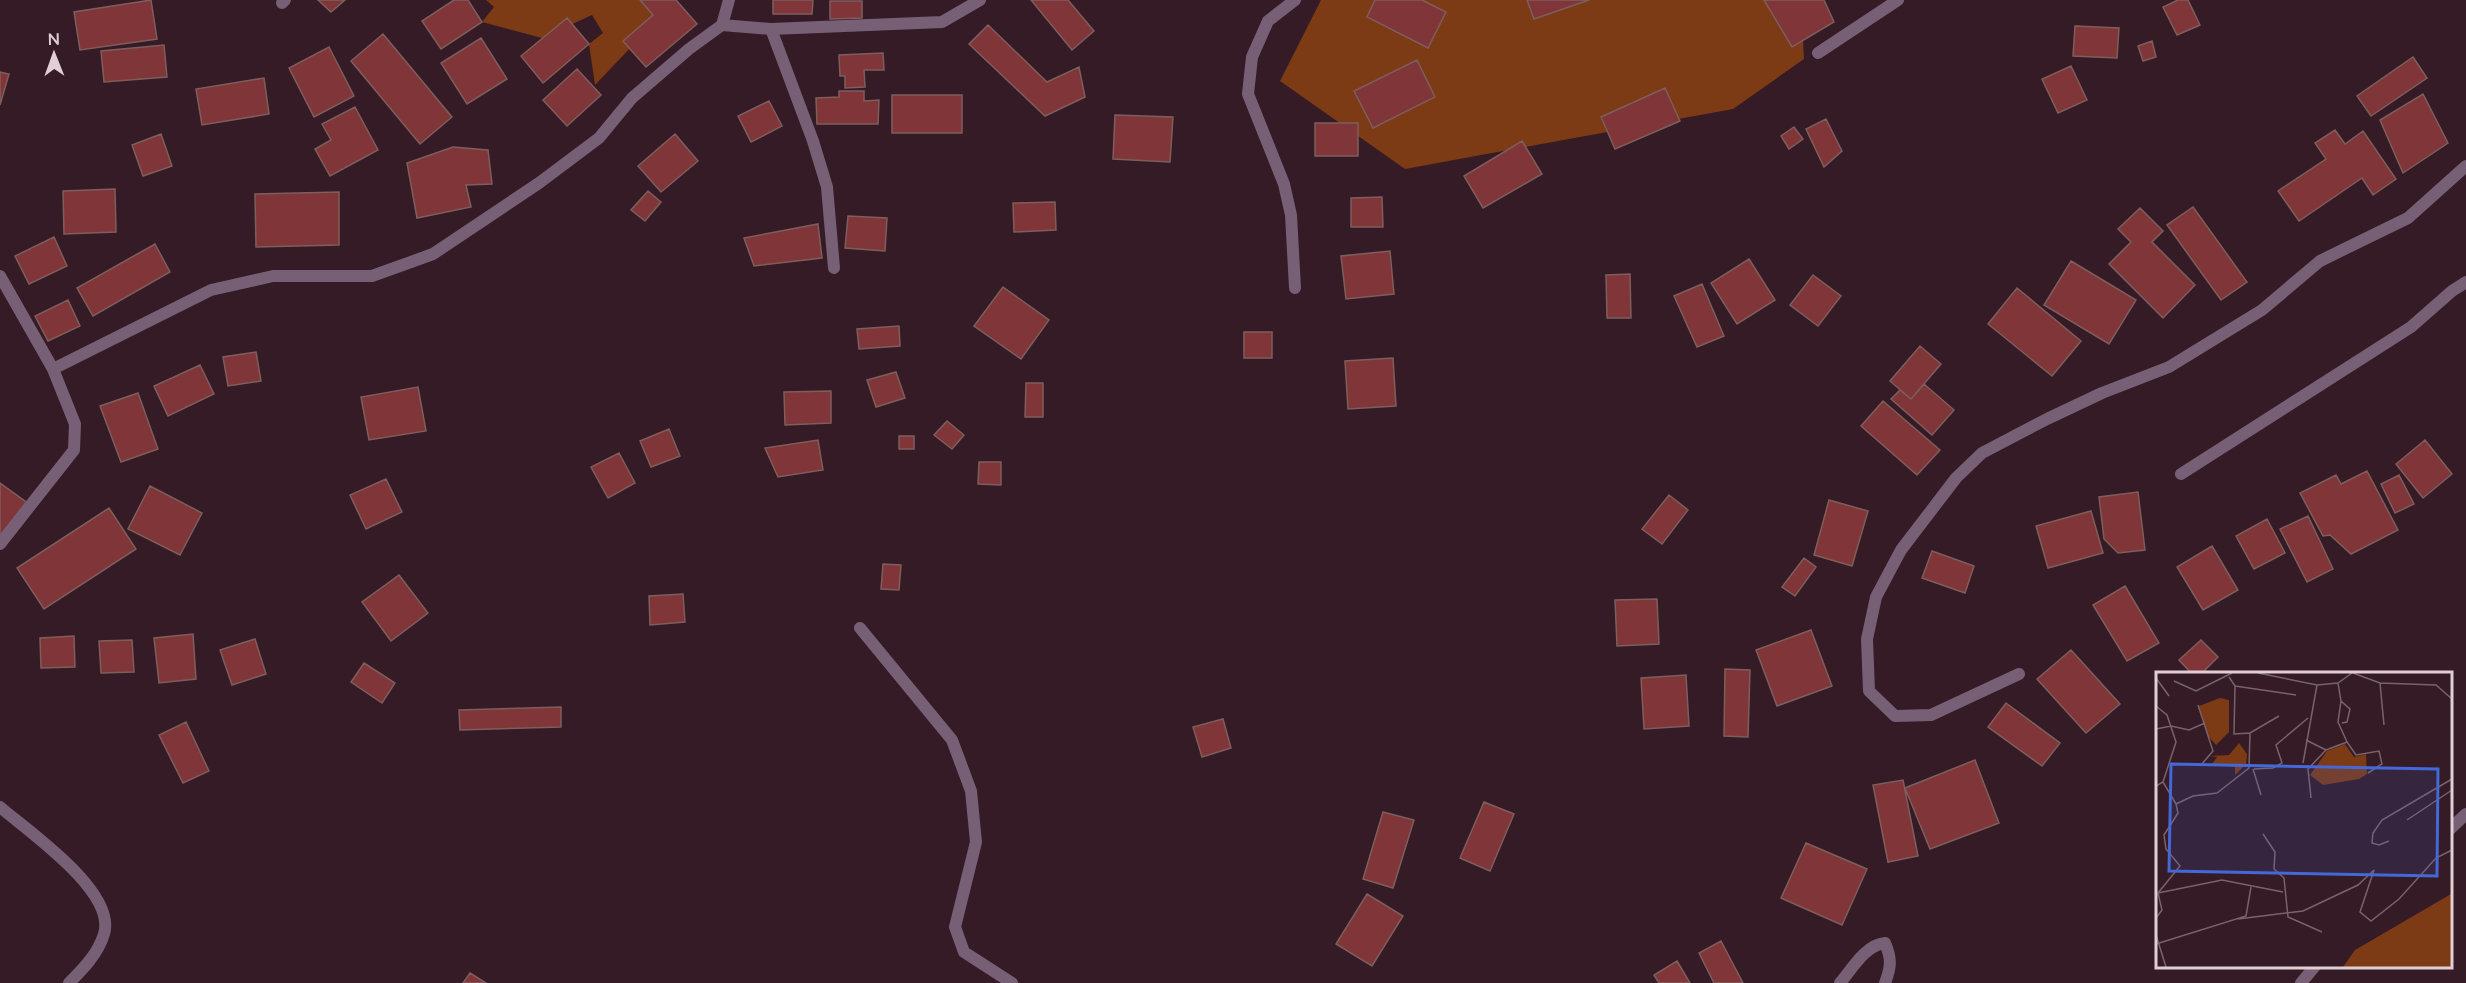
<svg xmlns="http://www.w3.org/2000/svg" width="2466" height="983" viewBox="0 0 2466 983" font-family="Lato,sans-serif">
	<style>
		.forest { fill: #7c3a15 }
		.building { fill: #803538; stroke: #7e5e5d; stroke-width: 1.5 }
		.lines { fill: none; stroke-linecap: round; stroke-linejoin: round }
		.street { stroke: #775f76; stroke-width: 12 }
		.inset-road { fill: none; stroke: #79636b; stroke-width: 1.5 }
		.view { fill: #4468d7; fill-opacity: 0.15; stroke: #4468d7; stroke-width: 3 }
		.inset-edge { fill: none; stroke: #e1cfd5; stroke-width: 3 }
	</style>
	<rect width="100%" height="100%" fill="#341b25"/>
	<path class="forest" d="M486 0H676L595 85 589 44 603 33 592 15 542 38 482 22 494 7Z
		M1321 0H1801L1804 59 1733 109 1405 169 1280 81Z"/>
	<path class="building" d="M151 0 157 39 80 50 74 12Z
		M318 0H345L331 12Z
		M454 0H468L482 22 441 49 422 21Z
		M640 0H676L697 24 646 67 623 41 653 15Z
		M773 0H813L812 14H773Z
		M1031 0H1068L1094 31 1072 50Z
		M1375 0H1422L1446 12 1428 48 1367 17Z
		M1527 0H1589L1534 19Z
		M1764 0H1824L1834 22 1792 47Z
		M2178 0H2188L2200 25 2177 35 2163 7Z
		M830 1H862V18L830 19Z
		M567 18 589 44 543 83 521 56Z
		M988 25 1047 82 1079 67 1085 97 1045 116 969 44Z
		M2075 26 2119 28 2117 58 2073 56Z
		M383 34 452 117 420 144 351 61Z
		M481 38 507 79 467 104 441 63Z
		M2152 41 2156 57 2143 61 2138 46Z
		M164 45 167 77 104 82 101 51Z
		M329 47 354 96 314 117 289 68Z
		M883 53 884 70H864L865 87 845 88V76H840L839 55Z
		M2413 57 2427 78 2371 116 2357 96Z
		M1417 60 1435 97 1373 128 1354 91Z
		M2071 66 2087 100 2058 113 2042 79Z
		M577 69 601 95 567 126 543 100Z
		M0 72 9 74 0 105Z
		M264 78 269 114 202 125 196 89Z
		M1665 88 1680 121 1615 149 1601 117Z
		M839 91H864V101L879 100 878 124H817L816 98 839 97Z
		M2423 94 2448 143 2403 173 2380 120Z
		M892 95H962V133H892Z
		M769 101 782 126 751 142 738 116Z
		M355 107 378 150 330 176 315 149 331 140 322 124Z
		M1115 115 1173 117 1170 162 1113 159Z
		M1826 119 1842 151 1824 167 1806 129Z
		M1315 123H1358V156H1315Z
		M1794 127 1803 139 1789 149 1781 136Z
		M2335 130 2345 144 2363 131 2396 179 2373 195 2362 178 2299 221 2278 191 2326 159 2315 143Z
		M161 134 172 166 143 176 132 145Z
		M675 134 698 161 661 192 638 166Z
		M1522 141 1542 174 1483 208 1464 176Z
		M453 147 488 150 492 184 466 185 471 207 417 218 407 163Z
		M115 189 116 232 64 234 63 191Z
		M648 191 661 202 645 221 631 210Z
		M339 192V245L256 247 255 194Z
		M1382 197 1383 227H1351V198Z
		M1055 202 1056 230 1014 232 1013 203Z
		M2193 207 2247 282 2221 300 2167 225Z
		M2140 208 2163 231 2152 242 2195 285 2163 318 2109 264 2131 242 2118 229Z
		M848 216 887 218 885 251 845 248Z
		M818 224 822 258 754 266 744 238Z
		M54 237 67 266 29 284 15 256Z
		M155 244 170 272 93 316 77 288Z
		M1390 251 1394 294 1346 299 1341 256Z
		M1749 259 1775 300 1737 324 1711 283Z
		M2071 261 2136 300 2109 344 2044 305Z
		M1630 274 1631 318H1607L1606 275Z
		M1813 275 1841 296 1818 326 1790 305Z
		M1702 284 1724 336 1697 347 1674 296Z
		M1003 287 1049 320 1021 359 974 326Z
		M2017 288 2081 341 2052 376 1988 324Z
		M68 300 80 326 48 341 35 316Z
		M899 326 900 346 859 349 857 329Z
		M1244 332H1272V358H1244Z
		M1920 346 1941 364 1911 399 1890 381Z
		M256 352 261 381 228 386 223 357Z
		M1393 358 1396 406 1348 409 1345 361Z
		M200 365 214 394 168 416 154 386Z
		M896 372 905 398 876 407 867 380Z
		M1026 383H1043V417H1025Z
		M1924 384 1954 410 1932 435 1891 399 1900 390 1911 399Z
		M418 387 426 431 369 440 361 397Z
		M831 391V423L785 425 784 392Z
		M138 393 158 449 121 462 100 406Z
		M1883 401 1940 450 1917 475 1861 426Z
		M947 421 964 435 952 449 934 435Z
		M669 429 680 456 651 467 640 441Z
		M899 436H914V449H899Z
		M818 440 823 470 778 477 765 448Z
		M2425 440 2452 474 2423 498 2396 464Z
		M619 453 635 483 608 498 591 467Z
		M979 462H1001V485L978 484Z
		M2367 471 2398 530 2351 554 2330 535 2323 536 2300 493 2336 475 2341 484Z
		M2399 475 2414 504 2395 513 2381 484Z
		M386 479 402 512 366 529 350 495Z
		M0 483 29 504 0 543Z
		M150 486 202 513 180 555 128 529Z
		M2138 492 2145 550 2118 553 2104 539 2099 497Z
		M1669 495 1688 510 1662 544 1642 529Z
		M1829 500 1868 511 1852 566 1814 555Z
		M109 508 136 549 44 609 17 568Z
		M2091 511 2103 553 2048 568 2036 526Z
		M2308 516 2333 569 2307 582 2280 529Z
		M2267 519 2285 553 2254 569 2236 536Z
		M2212 546 2238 590 2203 610 2177 567Z
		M1932 551 1974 566 1965 593 1922 578Z
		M1804 558 1816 567 1795 596 1782 587Z
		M883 564 901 565 899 590 881 589Z
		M399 575 428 613 391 641 362 602Z
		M2125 586 2159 643 2127 661 2093 605Z
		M683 594 685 622 650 625 649 596Z
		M1657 599 1659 644 1617 646 1615 600Z
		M1811 630 1832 686 1777 706 1756 650Z
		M193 634 196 679 159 683 154 638Z
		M74 636 75 667 41 668 40 638Z
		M255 639 266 674 232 685 220 650Z
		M132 640 134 672 101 673 99 641Z
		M2201 640 2218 657 2201 674H2192L2179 660Z
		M2071 650 2120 704 2086 733 2037 679Z
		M364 663 395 683 382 703 351 682Z
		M1725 669 1750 670 1748 737 1724 736Z
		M1686 675 1689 726 1644 729 1641 678Z
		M2006 703 2060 743 2042 766 1988 727Z
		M561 707V727L460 730 459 710Z
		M1223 719 1231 748 1202 757 1193 727Z
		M186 722 209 771 183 783 159 735Z
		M1975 760 1999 823 1930 849 1905 788Z
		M1903 780 1918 856 1888 862 1873 785Z
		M1484 802 1514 814 1490 871 1460 858Z
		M1383 812 1414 820 1393 888 1363 879Z
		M1806 843 1867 869 1842 925 1781 898Z
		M1367 894 1403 916 1372 966 1336 944Z
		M1721 941 1743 983H1714L1699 953Z
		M1677 961 1690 983H1659L1654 975Z
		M470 973 486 983H463Z"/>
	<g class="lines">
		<path class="street" d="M1295 0 1268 21 1252 57 1248 94 1284 184 1291 215 1295 288
			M282 3 285 0
			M722 25 771 29 813 141 827 187 834 268
			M771 29 942 22 980 0
			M1818 53 1898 0
			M0 276 53 369
			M2181 474 2411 327 2452 291 2466 282
			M0 544 74 450 75 424 53 369 211 290 273 276H372L433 254 539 183 599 138 632 98 689 49 722 25 729 0
			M860 628 952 740 971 791 976 842 955 927 964 952 1012 983
			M2019 674 1931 715 1895 716 1869 691 1867 639 1876 597 1901 550 1956 478 1982 453 2047 419 2102 393 2169 367 2262 310 2320 261 2408 218 2466 166
			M0 807C29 832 117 892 104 934 98 954 83 969 69 983
			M2450 829 2466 814
			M1840 983C1852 969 1865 945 1885 943 1892 959 1891 967 1885 983
			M2301 983 2315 966"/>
	</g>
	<g transform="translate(2156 672)">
		<rect width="296" height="296" fill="#341b25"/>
		<path d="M64 26 73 28V60L60 73 52 64 43 34ZM83 71 91 82 90 92 79 103V95L56 92 61 85 54 84 73 83ZM189 72 198 85 210 82 211 102 203 107 167 113 154 103 171 79ZM295 222V295H187L199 278Z" fill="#7c3a15"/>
		<path class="inset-road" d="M102 1 161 13 182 11 196 1M197 1 224 11 280 13 296 27M73 5 79 14 78 62 94 61 123 44M0 6 13 24M18 9 40 19 76 1M182 11 185 29 194 37 191 50 186 51M224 11 228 53M79 14 140 23M42 33 57 79 45 93M0 34 11 43 20 70 7 110 0 114M0 57 15 54 33 58 49 51M150 68 170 78M191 70 200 83 223 79 226 92 212 101M147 91 161 13M97 97 105 123M98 97 117 96 126 91 120 73 152 46M7 110 20 132M155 126 152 97 170 78 191 70 182 50 185 29M251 148 296 118M107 162 119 180 118 197 128 206 132 245 166 260M233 169 223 173 216 171 217 161 226 148 296 107M218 198 204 240 215 249 243 227 280 186 296 178M2 221 66 208 127 220M0 246 6 238 2 221 24 194 10 177 8 163 22 141 20 132 37 124 61 121 93 96 94 61M82 247 147 239 202 213 218 198M0 263 10 295M0 272 90 244 95 215"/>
		<path class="view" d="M15 92 282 97 281 204 13 199Z"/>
		<rect width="296" height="296" class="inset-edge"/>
	</g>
	<g transform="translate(54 54) rotate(359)" stroke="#341b25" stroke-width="4.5" paint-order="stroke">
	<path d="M0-4.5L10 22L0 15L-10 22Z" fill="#e1cfd5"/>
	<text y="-9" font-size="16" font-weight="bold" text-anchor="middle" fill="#e1cfd5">N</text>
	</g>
</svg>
